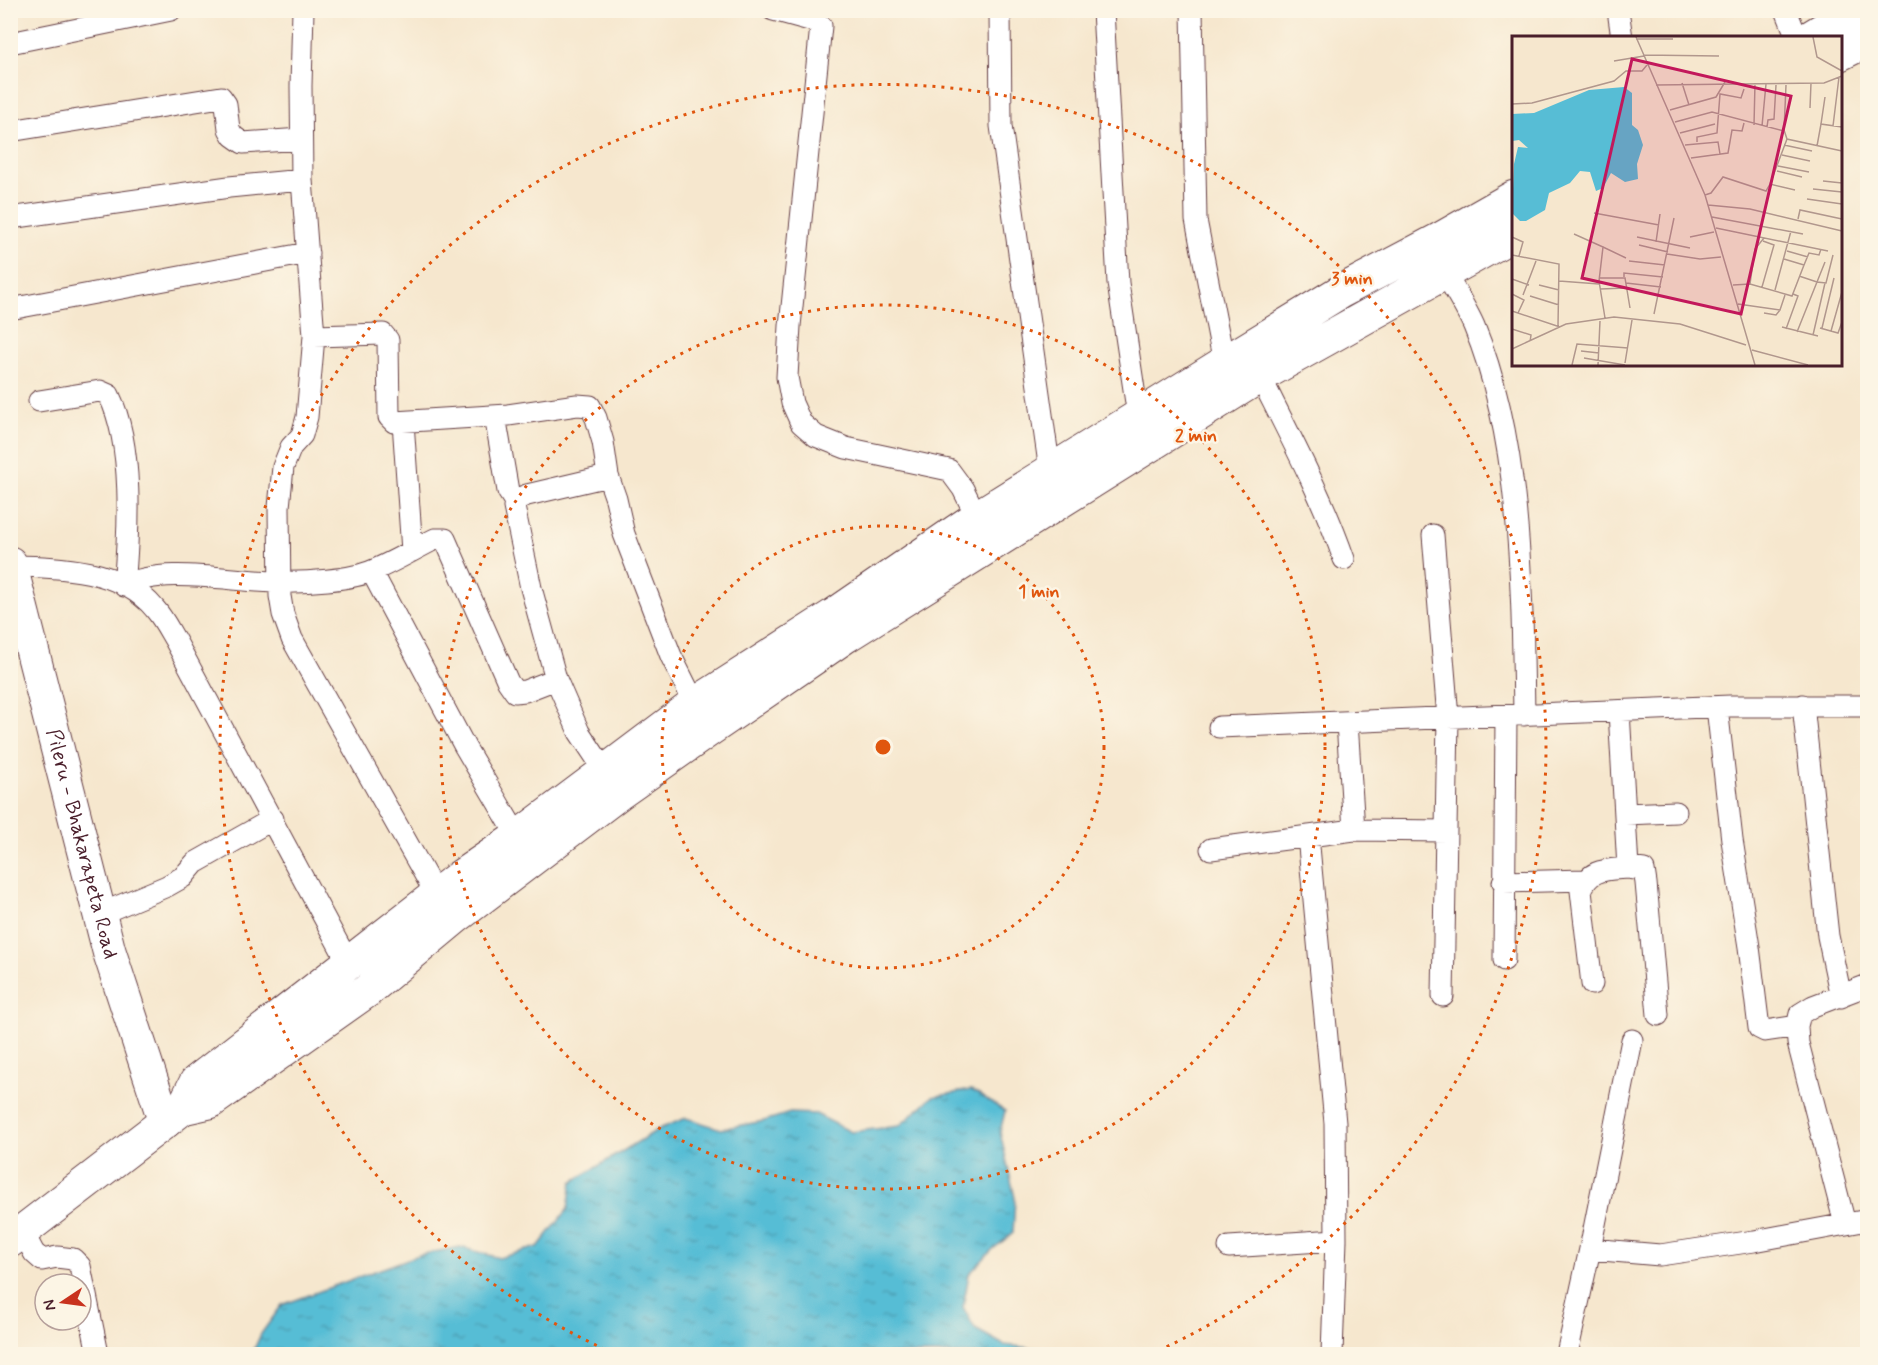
<svg xmlns="http://www.w3.org/2000/svg" width="1878" height="1365" viewBox="0 0 1878 1365" font-family="Mynerve,sans-serif">
	<style>
		.water { fill: url(#water-ripples); stroke: #506e80; stroke-width: 1.5 }
		.lines { fill: none; stroke-linecap: round; stroke-linejoin: round }
		.minor-casing { stroke: #643d43; stroke-width: 23 }
		.primary-casing { stroke: #643d43; stroke-width: 35 }
		.trunk-casing { stroke: #643d43; stroke-width: 35 }
		.minor { stroke: #fff; stroke-width: 21 }
		.primary { stroke: #fff; stroke-width: 33 }
		.trunk { stroke: #fff; stroke-width: 33 }
		.ring { fill: none; stroke: #e0560e; stroke-width: 3; stroke-dasharray: 3 6 }
		.labels { text-anchor: middle; dominant-baseline: central; stroke-width: 5; stroke-linejoin: round; paint-order: stroke }
		.street-label { font-size: 21px; fill: #4a1f2b; stroke: #fcf5e5 }
		.inset-road { fill: none; stroke: #b1978d; stroke-width: 1.5 }
		.view { fill: #c2185b; fill-opacity: 0.15; stroke: #c2185b; stroke-width: 3 }
		.inset-edge { fill: none; stroke: #4a1f2b; stroke-width: 3 }
		.centre { fill: #e0560e; stroke: #fcf5e5; stroke-width: 3 }
		.ring-label { font-size: 18px; text-anchor: middle; font-weight: bold; fill: #e0560e; stroke: #fcf5e5; stroke-width: 5; stroke-linejoin: round; paint-order: stroke }
	</style>
	<defs>
		<pattern id="water-ripples" width="26" height="14" patternUnits="userSpaceOnUse" patternTransform="scale(1.5)"><rect width="26" height="14" fill="#57bdd5"/><path d="M2 4q2-2 4 0t4 0M15 11q2-2 4 0t4 0" fill="none" stroke="#4a99ad"/></pattern>
	</defs>
	<rect width="100%" height="100%" fill="#fcf5e5"/>
	<filter id="ink" filterUnits="userSpaceOnUse"><feTurbulence type="fractalNoise" baseFrequency=".0167" numOctaves="2"/><feDisplacementMap in="SourceGraphic" scale="12" xChannelSelector="R" yChannelSelector="G"/><feConvolveMatrix kernelMatrix="1 2 1 2 8 2 1 2 1" color-interpolation-filters="sRGB"/></filter>
	<filter id="wash" filterUnits="userSpaceOnUse"><feTurbulence type="fractalNoise" baseFrequency=".008" numOctaves="4" result="noise"/><feDisplacementMap in="SourceGraphic" scale="24" xChannelSelector="R" yChannelSelector="G"/><feGaussianBlur stdDeviation="1.35" result="paint"/><feColorMatrix in="noise" values="0 0 0 0 0 0 0 0 0 0 0 0 0 0 0 0 0 1.4 0 .05"/><feComposite in="paint" operator="in"/></filter>
	<g filter="url(#wash)">
		<rect width="100%" height="100%" fill="#f6e7ce"/>
		<path class="water" d="M971 1090 1005 1111 1000 1132 1015 1198 1013 1233 993 1249 969 1274 963 1307 975 1329 1004 1345 1087 1354H252L261 1334 282 1305 419 1255 460 1247 499 1258 538 1247 568 1209 572 1182 659 1129 686 1118 721 1129 764 1121 790 1113 816 1114 851 1132 899 1126 932 1097Z"/>
	</g>
	<g filter="url(#ink)">
		<g class="lines">
			<defs>
				<path id="minor" d="M303 10 301 86 302 180 314 336 307 417 302 435 291 447 283 467 279 507 280 596 283 614 292 639 437 896
					M773 10 813 21 821 26 790 326 787 377 792 403 801 423 816 436 846 448 949 470 963 489 977 517
					M1000 10 1001 126 1050 471
					M1103 10 1118 283 1138 416
					M1192 10 1196 220 1224 363
					M1618 10 1622 38
					M1786 10 1797 38
					M10 43 171 10
					M10 131 221 97 226 104 229 129 233 136 243 143 301 139
					M10 218 229 187 302 180
					M1445 273C1455 291 1466 308 1474 326 1522 441 1522 591 1524 715
					M10 309 308 253
					M314 336 383 334 388 340 389 417 394 422 508 415 577 405 590 406 596 418 603 442 608 476 616 499 624 534 671 656 695 704
					M1260 376C1290 436 1322 496 1344 559
					M39 401 100 391 109 395C134 446 129 531 124 586 164 565 233 582 278 582 303 583 352 580 374 570 395 561 415 549 435 539H445L508 682 515 692 525 691 556 679
					M495 416 508 491 515 502
					M403 422 412 551
					M1433 535 1448 718 1443 996
					M11 566C60 567 121 568 155 609 163 618 169 630 175 640L349 964
					M372 572 465 747 518 837
					M1803 705 1828 936 1841 997
					M1717 707 1732 840 1749 947 1759 1028 1765 1031 1797 1026
					M1619 711 1628 868 1644 870 1646 883 1658 1015
					M1347 722 1354 830
					M1219 727 1730 706H1868
					M605 771 579 732 556 679 531 588 514 507 517 499 527 495 608 476
					M1625 814 1676 812
					M1308 836 1335 1123 1336 1240 1332 1354
					M1211 849 1354 830 1446 831
					M1503 882 1585 880
					M100 914 167 886 183 877 195 863 273 819
					M1504 960 1506 716
					M1592 984 1581 891C1589 868 1607 870 1628 868
					M1845 1224 1798 1043 1797 1026 1800 1014 1813 1006 1868 985
					M23 1232 34 1253 42 1260 57 1257 73 1259 80 1266 98 1354
					M1229 1247 1336 1240
					M1590 1249 1632 1040
					M1567 1354 1590 1249 1660 1255 1754 1241 1868 1220"/>
				<g id="primary">
					<path id="s1" d="M10 563 109 951 165 1122"/>
				</g>
				<path id="trunk" d="M1809 38 1855 10
					M1840 54 1868 40
					M183 1108 196 1082 458 878 518 837 695 704 834 615 977 517 1224 363 1340 292 1442 238 1514 197
					M10 1241 183 1108 210 1102 367 991 456 917 618 794 709 730 846 636 1260 376 1514 234"/>
			</defs>
			<use href="#minor" class="minor-casing"/>
			<use href="#primary" class="primary-casing"/>
			<use href="#trunk" class="trunk-casing"/>
			<use href="#minor" class="minor"/>
			<use href="#primary" class="primary"/>
			<use href="#trunk" class="trunk"/>
		</g>
	</g>
	<g class="ring">
		<circle cx="883" cy="747" r="221"/>
		<circle cx="883" cy="747" r="442"/>
		<path d="M613 1353A663 663 0 1 1 1153 1353"/>
	</g>
	<g class="labels">
		<g class="street-label">
			<text stroke="none"><textPath href="#s1" startOffset="290">Pileru - Bhakarapeta Road</textPath></text>
		</g>
	</g>
	<g transform="translate(1512 36)">
		<rect width="330" height="330" fill="#f6e7ce"/>
		<path d="M112 51 120 57V89L126 94 131 109 125 128 126 143 113 146 99 137 91 152 84 155 78 136 68 135 58 147 37 157 33 174 14 185H8L0 177 2 128 6 111 16 112 7 104 0 105V78L22 77 77 54Z" fill="#57bdd5"/>
		<path class="inset-road" d="M124 1 193 159 243 329M301 1 305 21 330 35M124 3H161M131 19 207 20M102 25 132 20M170 47 177 69M144 49 312 47 330 40M313 61 309 88 330 91M0 68 20 67 102 45 114 35H130L135 29M298 72 299 47M158 74 204 61 213 46M163 86 200 76 272 95 274 49M242 89 243 47M250 90 254 48M321 90 327 41M255 91 256 84 262 83 264 49M272 94 275 103 330 115M168 97 203 88M185 106V101L205 97 208 58 229 62 232 53M173 109 206 106 208 118M272 109 300 115M305 110 309 88M270 119 298 125M179 122 216 117 220 94 230 95 232 87M266 130 297 136M265 135 290 141M311 145 330 147M258 148 275 103M301 153 330 156M193 159 199 157 211 141 254 155 258 148 283 154M295 163 330 168M196 169 238 173 330 195M82 177 147 189M200 181 291 198M286 183 288 174 330 183M204 192 316 215M62 198 91 211 87 245 93 282M0 201 11 206 7 220M125 201 178 212M178 201 202 196M144 206 148 178M127 209 156 216M91 211 114 222M275 215 296 221M155 218 188 223 209 221M0 219 47 228 46 290M117 225 153 229M313 226 305 246 314 247 321 219M292 229 297 217 307 219 309 213M112 241V237L151 241M87 242H113L118 272M0 243 17 249M47 245 87 248M114 247 149 251M238 248 243 213 252 202M27 249 47 254M221 249 238 248 280 260 292 229 272 223M250 251 262 209 251 205M88 253 115 252M263 254 279 195M0 258 12 264 6 277M11 259 24 225M18 260 47 269M226 268 268 274 273 259M0 275 48 291M252 277 264 279 268 274M142 278 162 182M270 291 306 300M308 292 326 297 330 286M310 292 322 242M0 293 19 299 18 306M274 293 286 260 281 258M319 295 330 256M285 296 305 246 287 240M301 299 313 247M0 313 54 288 102 281 168 288 234 309M240 314 296 329M69 315 87 317M72 322 113 329M113 327 120 284M60 329 65 308 116 312M86 329 88 285"/>
		<path class="view" d="M120 23 279 60 229 278 70 242Z"/>
		<rect width="330" height="330" class="inset-edge"/>
	</g>
	<circle cx="883" cy="747" r="9" class="centre"/>
	<g class="ring-label">
		<text x="1352" y="284">3 min</text>
		<text x="1196" y="441">2 min</text>
		<text x="1039" y="597">1 min</text>
	</g>
	<rect width="1878" height="1365" fill="none" stroke="#fcf5e5" stroke-width="36"/>
	<g transform="translate(63 1302) rotate(257)"><circle r="28" fill="#fcf5e5" stroke="#b59f9b" stroke-width="1.5"/>
	<path d="M0-4.5L10 22L0 15L-10 22Z" fill="#c8321e"/>
	<text y="-9" font-size="16" font-weight="bold" text-anchor="middle" fill="#4a1f2b">N</text>
	</g>
</svg>
